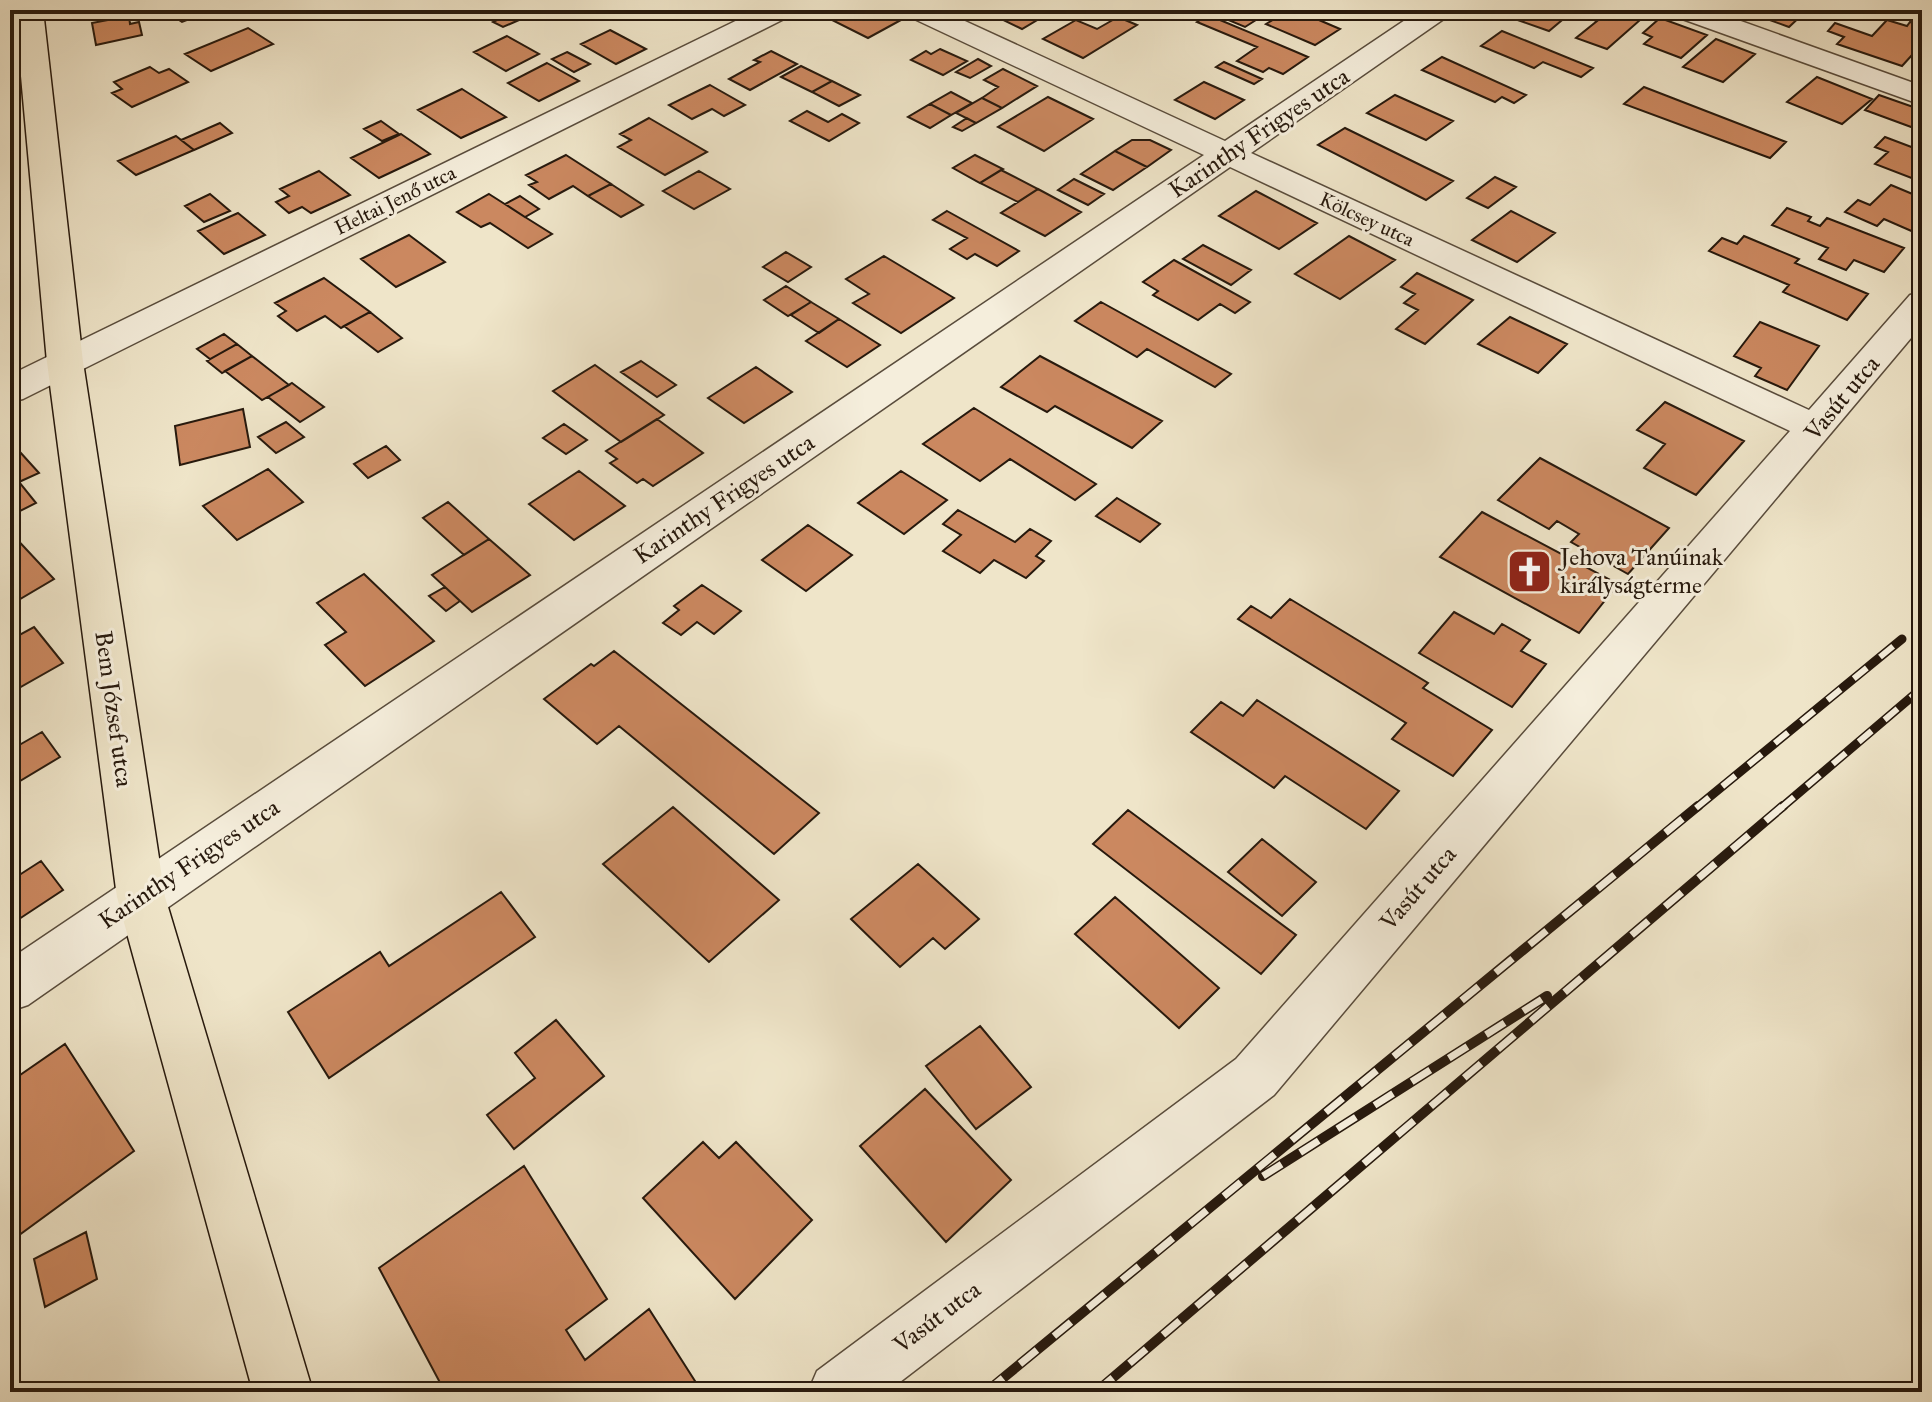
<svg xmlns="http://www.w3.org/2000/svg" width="1932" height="1402" viewBox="0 0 1932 1402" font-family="'IM FELL Great Primer',serif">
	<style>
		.building { fill: #cb8860; stroke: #27190d; stroke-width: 2 }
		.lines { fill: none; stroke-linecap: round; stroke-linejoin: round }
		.minor-casing { stroke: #594c3c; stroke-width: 3 }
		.major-casing { stroke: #27190d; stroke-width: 3 }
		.minor { fill: #f5eedc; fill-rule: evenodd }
		.major { fill: #efe5c9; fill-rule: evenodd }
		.rail-far1-casing { stroke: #27190d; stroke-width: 9 }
		.rail-casing { stroke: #27190d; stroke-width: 10 }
		.rail-far1 { stroke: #f5eedc; stroke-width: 6; stroke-dasharray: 17; stroke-linecap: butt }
		.rail { stroke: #f5eedc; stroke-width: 7; stroke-dasharray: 22; stroke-linecap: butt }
		.labels { text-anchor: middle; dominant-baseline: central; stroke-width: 6; stroke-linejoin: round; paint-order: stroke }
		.far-street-label { font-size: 20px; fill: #27190d; stroke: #f5eedc }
		.street-label { font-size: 24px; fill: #27190d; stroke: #f5eedc }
		.poi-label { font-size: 24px; fill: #27190d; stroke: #f5eedc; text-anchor: start }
	</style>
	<rect width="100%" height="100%" fill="#efe5c9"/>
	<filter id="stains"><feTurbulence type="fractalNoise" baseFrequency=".0025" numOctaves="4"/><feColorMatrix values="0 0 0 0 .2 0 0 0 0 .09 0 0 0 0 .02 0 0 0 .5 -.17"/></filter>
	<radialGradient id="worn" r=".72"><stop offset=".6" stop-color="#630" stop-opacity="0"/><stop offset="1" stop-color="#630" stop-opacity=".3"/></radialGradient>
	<path class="building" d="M188 10H213L182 22 173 16Z
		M657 10H691L674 19Z
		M851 10H880L901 20 868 38 832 20Z
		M1007 10H1054L1022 29 995 16Z
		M1233 10 1256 20 1245 27 1207 11Z
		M1289 10H1306L1324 17 1319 20 1340 29 1315 45 1266 24Z
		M1521 10H1574L1549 31 1512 18Z
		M1595 10H1639L1648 13 1607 49 1576 38 1597 21 1586 17Z
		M1742 10H1807L1789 27Z
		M509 14 519 20 503 27 493 22Z
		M1208 15 1294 51 1308 57 1283 74 1269 68 1263 72 1237 61 1257 47 1197 22Z
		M129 16 130 24 139 22 142 35 96 45 92 23Z
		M1118 17 1137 25 1083 58 1043 39 1076 20 1097 29Z
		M1660 18 1707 35 1681 58 1644 44 1652 37 1643 33Z
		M1887 20 1907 26 1910 22 1922 26V44L1902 66 1837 44 1844 37 1828 31 1835 23 1872 36Z
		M248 28 273 44 211 71 185 54Z
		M610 30 646 49 616 64 581 44Z
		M1502 31 1593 68 1581 77 1543 62 1534 68 1481 46Z
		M507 36 539 54 506 71 474 52Z
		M1716 39 1755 54 1723 82 1683 67Z
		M940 49 967 61 943 75 911 60 926 51 931 54Z
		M771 51 797 64 750 90 729 79 760 62 754 60Z
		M567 52 590 64 574 72 552 59Z
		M1442 57 1526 95 1514 103 1502 97 1495 102 1422 70Z
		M978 59 991 66 970 78 956 72Z
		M1224 62 1262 79 1254 84 1216 67Z
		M547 63 579 81 539 101 508 83Z
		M801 66 832 81 812 92 781 77Z
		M150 67 159 73 169 69 188 82 132 107 112 93 122 89 114 82Z
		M1003 69 1037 86 1002 108 982 98 998 87 984 80Z
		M1817 77 1872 99 1842 124 1787 102Z
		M832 81 860 95 839 106 812 92Z
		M1204 82 1244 100 1215 119 1175 100Z
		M710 85 745 105 724 116 712 109 692 119 669 105Z
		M1644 87 1786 142 1770 158 1624 104Z
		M462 89 506 117 461 138 418 110Z
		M951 92 972 103 951 115 930 104Z
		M1395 95 1453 121 1426 140 1367 113Z
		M1879 95 1919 109 1915 114 1922 117V131L1865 110Z
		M1048 97 1093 119 1044 151 998 127Z
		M982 98 1002 108 976 123 956 113Z
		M930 104 951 115 930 128 908 117Z
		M807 111 828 122 842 114 859 123 829 141 790 121Z
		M649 118 707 152 665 175 618 147 631 140 620 134Z
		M967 118 976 123 962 131 953 127Z
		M381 121 399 134 382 141 364 129Z
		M220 123 232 133 194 150 181 140Z
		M1345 128 1453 181 1426 200 1318 145Z
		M401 134 430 154 379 178 351 158Z
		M176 136 194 150 136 175 118 161Z
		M1885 137 1922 151V182L1875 164 1888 152 1875 147Z
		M1132 140H1150L1171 150 1147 167 1115 151Z
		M1115 151 1147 167 1113 190 1081 174Z
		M566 155 611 184 588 196 573 186 549 199 529 185 537 182 526 175Z
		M975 155 1003 169 980 183 953 168Z
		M1001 170 1038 189 1018 202 980 183Z
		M319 171 350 195 311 213 302 207 289 213 276 202 289 196 280 189Z
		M699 171 730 189 694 209 663 191Z
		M1495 177 1516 187 1488 208 1467 198Z
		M1074 179 1104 194 1088 205 1058 190Z
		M611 184 643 205 621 217 588 196Z
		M1891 185 1922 198V227L1916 233 1884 219 1877 226 1845 212 1858 200 1870 205Z
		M1038 189 1081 212 1045 236 1001 213Z
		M1256 191 1317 223 1279 249 1219 216Z
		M210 194 230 211 204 222 185 206Z
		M489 194 525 217 552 234 528 248 490 223 481 227 457 212Z
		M520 196 539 209 525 217 505 204Z
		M1787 208 1811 217 1808 221 1820 226 1827 218 1904 248 1884 272 1854 260 1846 270 1819 259 1828 248 1772 225Z
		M947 211 1019 251 997 266 975 254 967 259 950 249 967 238 933 220Z
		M1511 211 1555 233 1517 262 1472 240Z
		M238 213 265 235 224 254 198 231Z
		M409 235 445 262 396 287 361 259Z
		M1349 236 1395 260 1340 299 1295 274Z
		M1744 236 1799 259 1795 263 1868 294 1847 320 1783 292 1789 285 1709 251 1722 238 1737 244Z
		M1203 245 1251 270 1231 285 1183 259Z
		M786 252 811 267 788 282 763 267Z
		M884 256 954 298 901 333 853 303 869 294 846 279Z
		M1174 260 1250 302 1235 313 1220 304 1198 320 1153 295 1158 291 1143 282Z
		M1417 273 1473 300 1425 344 1396 329 1418 310 1404 303 1415 294 1401 287Z
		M324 278 370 312 341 328 325 316 297 331 278 316 286 311 275 303Z
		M786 286 811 302 788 316 764 300Z
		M811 302 839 319 819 333 791 315Z
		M1101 302 1231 374 1215 387 1147 349 1137 357 1075 321Z
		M370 312 402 338 378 352 344 326Z
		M1510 317 1567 344 1538 373 1478 344Z
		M839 319 880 345 847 367 806 341Z
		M1760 322 1819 346 1787 390 1755 376 1761 368 1734 356Z
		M224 334 237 344 210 359 197 349Z
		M237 344 252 356 222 373 207 361Z
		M252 356 289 385 262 400 225 371Z
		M1040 356 1162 421 1132 448 1055 406 1047 412 1001 387Z
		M641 361 676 385 657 397 621 372Z
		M595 365 664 415 621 442 553 391Z
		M756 367 792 392 744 423 708 398Z
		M292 383 324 407 300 422 268 397Z
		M1665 402 1744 441 1696 495 1644 468 1665 444 1637 430Z
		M974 408 1096 484 1075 500 1010 459 980 481 923 444Z
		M243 409 250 447 180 465 175 426Z
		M657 419 703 453 653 486 643 479 637 483 610 463 617 459 606 451Z
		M286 422 304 437 276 453 258 437Z
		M564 424 587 440 566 454 543 438Z
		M10 441 39 473 19 482 36 503 10 516Z
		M386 446 400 460 368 478 354 464Z
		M1540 458 1669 528 1628 574 1571 542 1579 534 1557 521 1549 529 1498 500Z
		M268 469 303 502 237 540 203 506Z
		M579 471 625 506 574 540 529 504Z
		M901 471 947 500 904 534 858 503Z
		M1117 498 1160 524 1140 542 1096 516Z
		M448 502 489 539 464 555 423 518Z
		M958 510 1015 542 1030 529 1051 541 1036 556 1044 561 1026 578 994 560 980 573 943 551 961 535 943 524Z
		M1482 512 1618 584 1579 633 1440 557Z
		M808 525 852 555 806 591 762 560Z
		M12 534 54 579 10 605V535Z
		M489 539 530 575 472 612 432 575Z
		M364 574 434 641 365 686 325 645 346 632 317 603Z
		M702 585 741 611 714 634 697 622 681 635 663 623 679 610 674 606Z
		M445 587 460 601 446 611 429 596Z
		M1290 599 1428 683 1423 688 1492 730 1453 776 1392 739 1406 723 1238 619 1251 606 1271 618Z
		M1454 612 1494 634 1502 624 1530 640 1521 651 1546 664 1512 707 1419 653Z
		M34 627 63 663 10 693V640Z
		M614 651 819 813 774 854 619 726 597 744 544 699 591 664 594 666Z
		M1257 700 1399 791 1366 829 1285 776 1274 788 1191 732 1221 702 1243 716Z
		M42 732 60 757 10 787V742L14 748Z
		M673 807 779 900 709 962 603 864Z
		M1128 810 1296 935 1261 974 1093 844Z
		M1262 839 1316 882 1282 916 1228 872Z
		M41 861 63 890 10 925V881Z
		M918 864 979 919 945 949 933 938 900 967 851 919Z
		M501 892 535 937 329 1078 288 1012 380 952 389 966Z
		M1115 897 1219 988 1179 1028 1075 934Z
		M556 1020 604 1076 514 1149 487 1115 535 1078 515 1053Z
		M980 1026 1031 1087 976 1129 926 1066Z
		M65 1044 134 1151 11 1241 10 1082Z
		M925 1089 1011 1180 946 1242 860 1146Z
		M703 1142 719 1158 736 1142 812 1220 735 1299 643 1198Z
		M524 1166 607 1299 566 1330 585 1360 649 1309 702 1392H445L379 1268Z
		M86 1232 97 1279 45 1307 34 1259Z"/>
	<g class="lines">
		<defs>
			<path id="minor" d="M758 10H794L790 16 23 399 10 402V375Z
				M904 10H941L1225 141 1420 10H1452L1448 16 1251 153 1809 410 1910 295 1922 292V325L1274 1095 887 1392H808L817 1371 1236 1059 1790 431 1230 167 28 1005 10 1011V959L1204 155 908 16Z
				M1670 10H1710L1922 86V105L1674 16Z"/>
			<path id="major" d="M15 10H43L83 362 165 897 313 1392H253L117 897 47 362Z"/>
		</defs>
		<use href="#minor" class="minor-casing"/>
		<use href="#major" class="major-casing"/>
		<use href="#minor" class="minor"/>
		<use href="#major" class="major"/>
		<defs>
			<path id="rail-far1" d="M1696 808 1902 639
				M1781 808 1922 688"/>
			<path id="rail" d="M1263 1176 1547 996
				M986 1392 1698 806
				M1096 1392 1783 806"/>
		</defs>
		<use href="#rail-far1" class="rail-far1-casing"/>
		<use href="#rail" class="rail-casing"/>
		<use href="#rail-far1" class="rail-far1"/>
		<use href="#rail" class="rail"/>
	</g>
	<defs>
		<symbol id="church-square" viewBox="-11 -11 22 22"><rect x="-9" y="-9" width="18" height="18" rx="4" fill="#8f2418" stroke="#f5eedc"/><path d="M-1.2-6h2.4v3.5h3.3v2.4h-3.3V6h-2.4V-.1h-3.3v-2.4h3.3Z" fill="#fff"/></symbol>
	</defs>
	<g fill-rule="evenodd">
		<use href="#church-square" x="1504" y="546" width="51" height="51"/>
	</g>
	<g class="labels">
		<g class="far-street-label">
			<text transform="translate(395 200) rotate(-26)">Heltai Jenő utca</text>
			<text transform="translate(1367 219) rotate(25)">Kölcsey utca</text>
		</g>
		<g class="street-label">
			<text transform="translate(1259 133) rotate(-34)">Karinthy Frigyes utca</text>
			<text transform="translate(1842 398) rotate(-50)">Vasút utca</text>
			<text transform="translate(724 499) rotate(-34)">Karinthy Frigyes utca</text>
			<text transform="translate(114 709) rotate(82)">Bem József utca</text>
			<text transform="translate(189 864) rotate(-34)">Karinthy Frigyes utca</text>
			<text transform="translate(1418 888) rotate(-49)">Vasút utca</text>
			<text transform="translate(937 1317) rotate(-37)">Vasút utca</text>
		</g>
		<g class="poi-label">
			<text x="1560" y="557">Jehova Tanúinak<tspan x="1560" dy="28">királyságterme</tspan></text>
		</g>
	</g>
	<rect width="1932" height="1402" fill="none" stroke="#efe5c9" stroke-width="40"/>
	<rect x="12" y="12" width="1908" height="1378" fill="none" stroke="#27190d" stroke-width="4"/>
	<rect x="20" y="20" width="1892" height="1362" fill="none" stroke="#27190d" stroke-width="2"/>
	<rect width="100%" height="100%" filter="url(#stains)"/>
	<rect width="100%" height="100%" fill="url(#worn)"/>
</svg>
